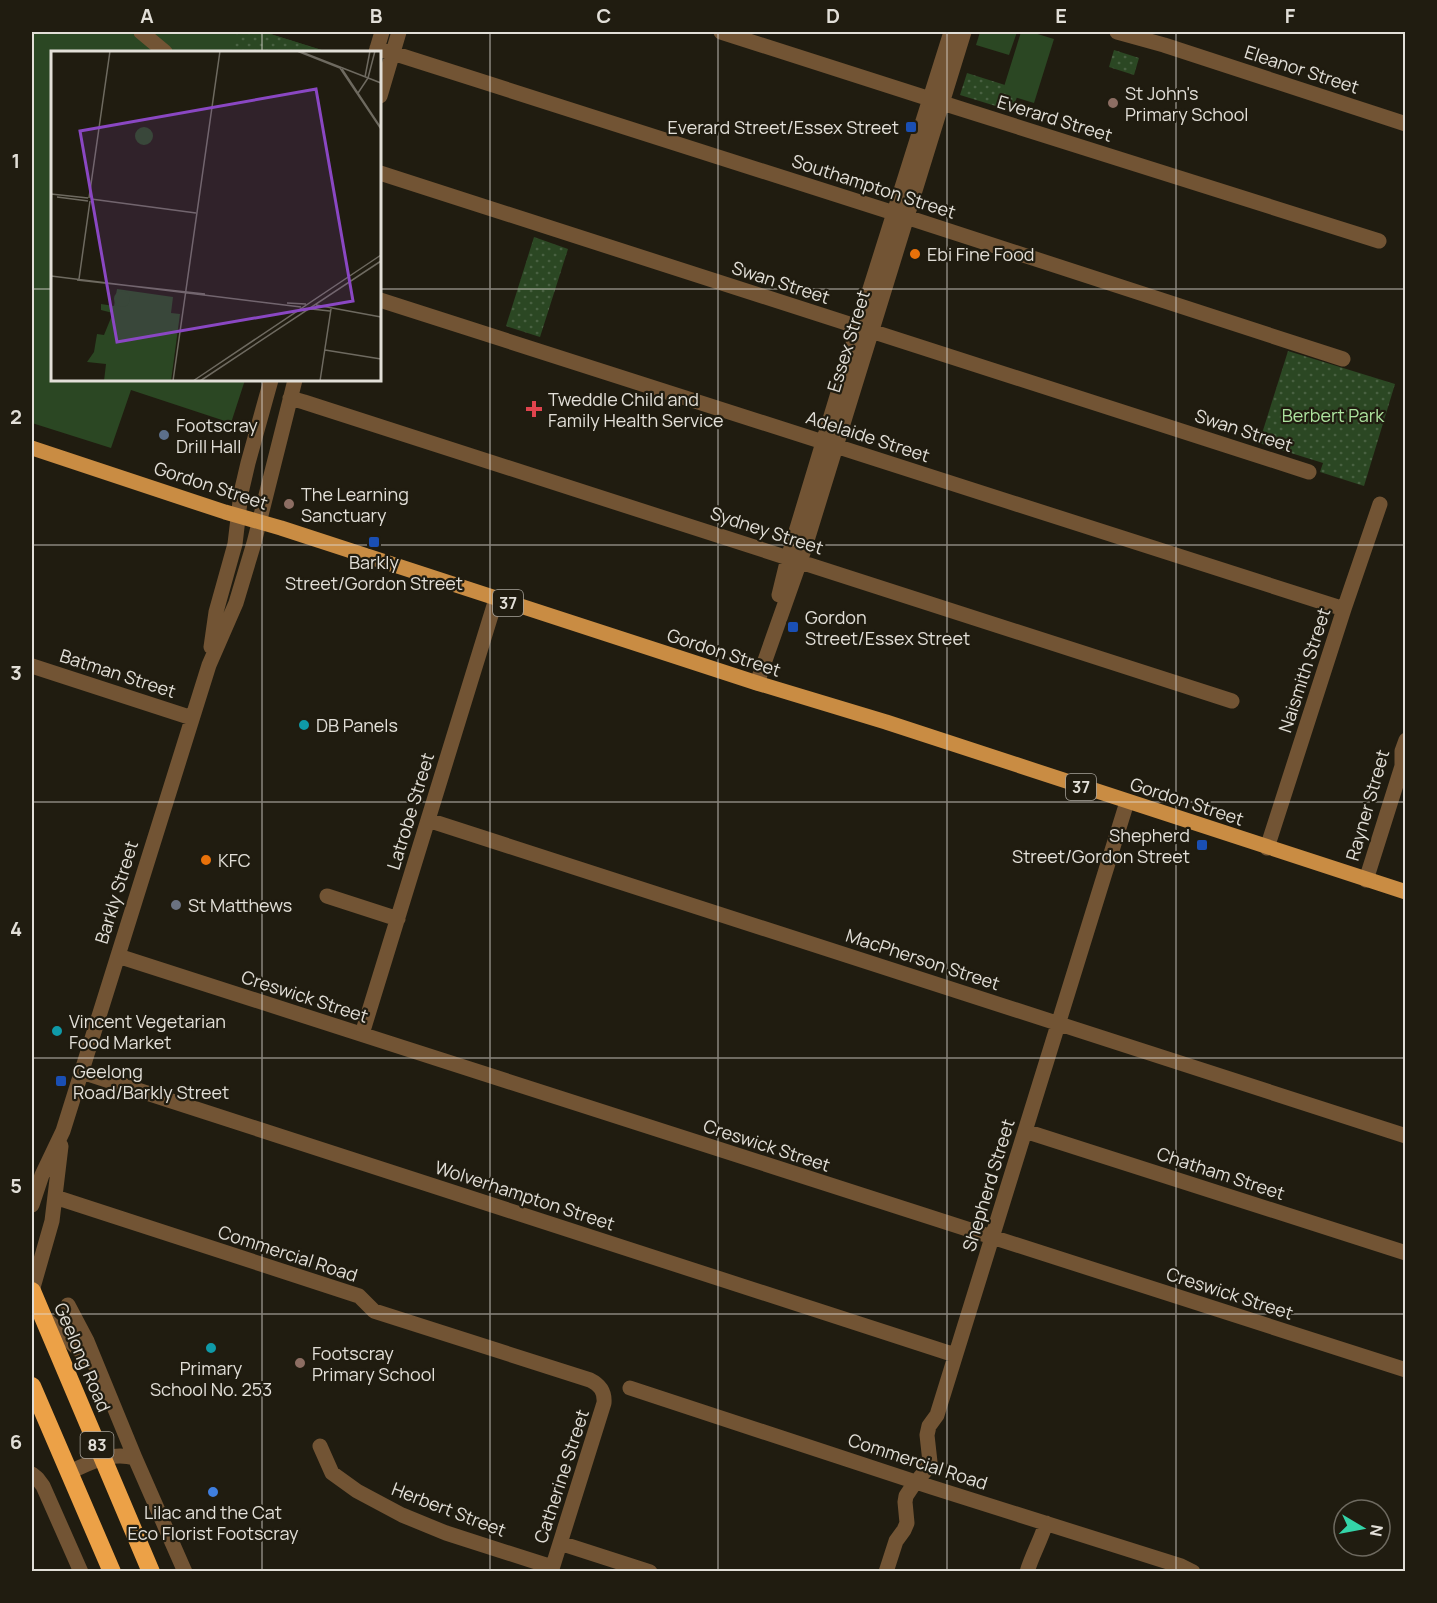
<svg xmlns="http://www.w3.org/2000/svg" width="1437" height="1603" viewBox="0 0 1437 1603" font-family="Manrope,sans-serif">
	<style>
		.grass { fill: #2b4723 }
		.park { fill: url(#park-dots) }
		.lines { fill: none; stroke-linecap: round; stroke-linejoin: round }
		.minor { stroke: #725434; stroke-width: 15 }
		.major { stroke: #c98c43; stroke-width: 15 }
		.highway { stroke: #eca147; stroke-width: 18 }
		.grid { fill: none; stroke: #e2dfd8; stroke-width: 1.5; stroke-opacity: 0.55 }
		.education-dot { fill: #8d6e63; stroke: #201c10; stroke-width: 2 }
		.transit-dot { fill: #1a4fb4; stroke: #201c10; stroke-width: 2 }
		.food-dot { fill: #e8710a; stroke: #201c10; stroke-width: 2 }
		.health-dot { fill: #e0444e; stroke: #201c10; stroke-width: 2 }
		.service-dot { fill: #5c6f8a; stroke: #201c10; stroke-width: 2 }
		.culture-dot { fill: #0f9aa8; stroke: #201c10; stroke-width: 2 }
		.worship-dot { fill: #6b7280; stroke: #201c10; stroke-width: 2 }
		.shop-dot { fill: #3f7fe0; stroke: #201c10; stroke-width: 2 }
		.labels { text-anchor: middle; dominant-baseline: central; stroke-width: 4.5; stroke-linejoin: round; paint-order: stroke }
		.shield { fill: #201c10; stroke: #a8a49c; stroke-width: 1.5 }
		.shield-label { font-size: 16px; font-weight: bold; fill: #e2dfd8 }
		.street-label { font-size: 18px; fill: #e2dfd8; stroke: #201c10 }
		.poi-label { font-size: 18px; fill: #e2dfd8; stroke: #201c10; text-anchor: start }
		.park-label { font-size: 18px; fill: #ade29e; stroke: #201c10 }
		.inset-road { fill: none; stroke: #6e6a60; stroke-width: 1.5 }
		.view { fill: #8a47c3; fill-opacity: 0.15; stroke: #8a47c3; stroke-width: 3 }
		.inset-edge { fill: none; stroke: #e2dfd8; stroke-width: 3 }
		.neatline { fill: none; stroke: #e2dfd8; stroke-width: 2 }
		.grid-label { font-size: 20px; text-anchor: middle; font-weight: bold; fill: #e2dfd8 }
	</style>
	<defs>
		<pattern id="park-dots" width="8" height="8" patternUnits="userSpaceOnUse" patternTransform="scale(1.5)"><rect width="8" height="8" fill="#2b4723"/><path d="M2 2h.1M6 6h.1" fill="none" stroke="#496142" stroke-width="1.8" stroke-linecap="round"/></pattern>
	</defs>
	<rect width="100%" height="100%" fill="#201c10"/>
	<path class="grass" d="M32 32H264L328 52H52V380H245L231 423 131 390 111 448 32 423Z
		M980 32H1017L1009 55 976 45Z
		M1021 32H1031L1054 39 1034 103 1002 93Z"/>
	<path class="park" d="M237 32H264L328 52H229Z
		M1114 50 1139 58 1134 75 1109 67Z
		M967 73 1005 85 1003 93 1017 97 1012 111 960 95Z
		M534 237 568 249 540 337 506 326Z
		M1288 351 1395 384 1364 486 1320 472 1323 463 1259 443Z"/>
	<g class="lines">
		<path class="minor" d="M141 32 165 52
			M721 32 955 107 1379 241
			M1117 32 1164 45 1406 124
			M377 48 894 213 1343 359
			M376 52 382 32
			M380 96 399 32
			M380 173 1309 472
			M380 300 1344 609
			M290 398 304 402 1232 701
			M779 595 788 558 858 327 951 32
			M211 647 216 612 235 544 241 493 248 463 271 380
			M32 666 192 718
			M757 683 804 550 964 32
			M428 820 1406 1136
			M1267 848 1344 609 1380 504
			M1366 880 1402 766V751L1406 740
			M327 896 398 919
			M118 956 1406 1370
			M362 1034 496 599
			M82 1072 955 1355
			M1025 1131 1406 1253
			M55 1197 359 1296 374 1311 590 1380C600 1385 605 1391 604 1403L551 1572
			M32 1205 42 1175 63 1131 209 665 236 603 254 543 295 380
			M32 1291 52 1221 61 1146
			M68 1305 87 1341 135 1458 185 1572
			M46 1319 94 1364
			M630 1388 931 1487 1181 1566 1193 1572
			M320 1446 332 1473 357 1491 402 1515 446 1533 552 1567
			M69 1472C91 1463 110 1451 135 1458
			M32 1474 37 1478 43 1486 81 1572
			M560 1543 650 1572
			M886 1572 896 1541 904 1530 907 1523 905 1502 906 1496 912 1487 926 1470 930 1462 927 1435 929 1426 937 1415 1127 802
			M1027 1572C1032 1555 1041 1540 1046 1523"/>
		<path class="major" d="M32 448 225 512 281 528 757 683 886 722 1406 892"/>
		<path class="highway" d="M32 1291 151 1572
			M32 1386 112 1572"/>
	</g>
	<path class="grid" d="M262 32V52M490 32V1572M718 32V1572M947 32V1572M1176 32V1572M32 289H52M380 289H1406M262 380V1572M32 545H1406M32 802H1406M32 1058H1406M32 1314H1406"/>
	<g class="education-dot">
		<circle cx="1113" cy="103" r="6"/>
		<circle cx="289" cy="504" r="6"/>
		<circle cx="300" cy="1363" r="6"/>
	</g>
	<g class="transit-dot">
		<rect x="905" y="121" width="12" height="12" rx="3"/>
		<rect x="368" y="536" width="12" height="12" rx="3"/>
		<rect x="787" y="621" width="12" height="12" rx="3"/>
		<rect x="1196" y="839" width="12" height="12" rx="3"/>
		<rect x="55" y="1075" width="12" height="12" rx="3"/>
	</g>
	<g class="food-dot">
		<circle cx="915" cy="254" r="6"/>
		<circle cx="206" cy="860" r="6"/>
	</g>
	<path class="health-dot" d="M531 400h6v6h6v6h-6v6h-6v-6h-6v-6h6z"/>
	<circle class="service-dot" cx="164" cy="435" r="6"/>
	<g class="culture-dot">
		<circle cx="304" cy="725" r="6"/>
		<circle cx="57" cy="1031" r="6"/>
		<circle cx="211" cy="1348" r="6"/>
	</g>
	<circle class="worship-dot" cx="176" cy="905" r="6"/>
	<circle class="shop-dot" cx="213" cy="1492" r="6"/>
	<g class="labels">
		<g class="shield">
			<rect x="493" y="590" width="30" height="26" rx="4.5"/>
			<rect x="1066" y="774" width="30" height="26" rx="4.5"/>
			<rect x="80.5" y="1432" width="33" height="26" rx="4.5"/>
		</g>
		<g class="shield-label">
			<text x="508" y="603">37</text>
			<text x="1081" y="787">37</text>
			<text x="97" y="1445">83</text>
		</g>
		<g class="street-label">
			<text transform="translate(1302 69) rotate(18)">Eleanor Street</text>
			<text transform="translate(1055 118) rotate(17)">Everard Street</text>
			<text transform="translate(874 186) rotate(18)">Southampton Street</text>
			<text transform="translate(781 282) rotate(18)">Swan Street</text>
			<text transform="translate(848 341) rotate(-73)">Essex Street</text>
			<text transform="translate(1244 430) rotate(18)">Swan Street</text>
			<text transform="translate(868 436) rotate(18)">Adelaide Street</text>
			<text transform="translate(211 485) rotate(18)">Gordon Street</text>
			<text transform="translate(767 530) rotate(18)">Sydney Street</text>
			<text transform="translate(724 652) rotate(18)">Gordon Street</text>
			<text transform="translate(1304 670) rotate(-72)">Naismith Street</text>
			<text transform="translate(118 673) rotate(18)">Batman Street</text>
			<text transform="translate(1187 801) rotate(18)">Gordon Street</text>
			<text transform="translate(1367 805) rotate(-74)">Rayner Street</text>
			<text transform="translate(410 811) rotate(-73)">Latrobe Street</text>
			<text transform="translate(116 892) rotate(-73)">Barkly Street</text>
			<text transform="translate(923 959) rotate(18)">MacPherson Street</text>
			<text transform="translate(305 996) rotate(18)">Creswick Street</text>
			<text transform="translate(767 1145) rotate(18)">Creswick Street</text>
			<text transform="translate(1221 1173) rotate(18)">Chatham Street</text>
			<text transform="translate(988 1185) rotate(-73)">Shepherd Street</text>
			<text transform="translate(525 1195) rotate(18)">Wolverhampton Street</text>
			<text transform="translate(288 1253) rotate(18)">Commercial Road</text>
			<text transform="translate(1230 1293) rotate(18)">Creswick Street</text>
			<text transform="translate(83 1357) rotate(67)">Geelong Road</text>
			<text transform="translate(918 1461) rotate(18)">Commercial Road</text>
			<text transform="translate(561 1476) rotate(-72)">Catherine Street</text>
			<text transform="translate(449 1509) rotate(21)">Herbert Street</text>
		</g>
		<g class="poi-label">
			<text x="1125" y="93">St John's<tspan x="1125" dy="21">Primary School</tspan></text>
			<text x="899" y="127" text-anchor="end">Everard Street/Essex Street</text>
			<text x="927" y="254">Ebi Fine Food</text>
			<text x="548" y="399">Tweddle Child and<tspan x="548" dy="21">Family Health Service</tspan></text>
			<text x="176" y="425">Footscray<tspan x="176" dy="21">Drill Hall</tspan></text>
			<text x="301" y="494">The Learning<tspan x="301" dy="21">Sanctuary</tspan></text>
			<text x="374" y="562" text-anchor="middle">Barkly<tspan x="374" dy="21">Street/Gordon Street</tspan></text>
			<text x="805" y="617">Gordon<tspan x="805" dy="21">Street/Essex Street</tspan></text>
			<text x="316" y="725">DB Panels</text>
			<text x="1190" y="835" text-anchor="end">Shepherd<tspan x="1190" dy="21">Street/Gordon Street</tspan></text>
			<text x="218" y="860">KFC</text>
			<text x="188" y="905">St Matthews</text>
			<text x="69" y="1021">Vincent Vegetarian<tspan x="69" dy="21">Food Market</tspan></text>
			<text x="73" y="1071">Geelong<tspan x="73" dy="21">Road/Barkly Street</tspan></text>
			<text x="312" y="1353">Footscray<tspan x="312" dy="21">Primary School</tspan></text>
			<text x="211" y="1368" text-anchor="middle">Primary<tspan x="211" dy="21">School No. 253</tspan></text>
			<text x="213" y="1512" text-anchor="middle">Lilac and the Cat<tspan x="213" dy="21">Eco Florist Footscray</tspan></text>
		</g>
		<g class="park-label">
			<text x="1333" y="415">Berbert Park</text>
		</g>
	</g>
	<g transform="translate(51 51)">
		<rect width="330" height="330" fill="#201c10"/>
		<path d="M66 238 122 246 120 262 129 263 120 330H53L55 313 36 311 43 301 46 283 53 284 62 262 50 259V253L63 255Z" fill="#2b4723"/>
		<path d="M84 85a9 9 0 1 1 18 0a9 9 0 1 1-18 0ZM63 248a8 8 0 1 1 16 0a8 8 0 1 1-16 0Z" fill="#2b4723"/>
		<path class="inset-road" d="M246 0 289 17 330 78M248 0 330 32M291 18 330 77M314 26 319 0M317 27 324 0M307 42 317 27M0 143 37 147M6 146 37 150M38 147 59 0M40 148 145 162M0 225 250 256M28 228 39 150M26 229 154 243M236 252 255 253M265 254 330 266M260 258 279 260M274 299 330 308M122 330 169 0M142 330 330 204M149 330 330 210M269 330 280 258"/>
		<path class="view" d="M265 38 302 250 66 291 29 80Z"/>
		<rect width="330" height="330" class="inset-edge"/>
	</g>
	<rect width="1437" height="1603" fill="none" stroke="#201c10" stroke-width="66"/>
	<g transform="translate(1362 1528) rotate(100)"><circle r="28" fill="#201c10" stroke="#6e6a60" stroke-width="1.5"/>
	<path d="M0-4.5L10 22L0 15L-10 22Z" fill="#34d4a8"/>
	<text y="-9" font-size="16" font-weight="bold" text-anchor="middle" fill="#e2dfd8">N</text>
	</g>
	<rect x="33" y="33" width="1371" height="1537" class="neatline"/>
	<g class="grid-label">
		<text x="147" y="23">A</text>
		<text x="376" y="23">B</text>
		<text x="604" y="23">C</text>
		<text x="833" y="23">D</text>
		<text x="1061" y="23">E</text>
		<text x="1290" y="23">F</text>
		<text x="16" y="168">1</text>
		<text x="16" y="424">2</text>
		<text x="16" y="680">3</text>
		<text x="16" y="936">4</text>
		<text x="16" y="1193">5</text>
		<text x="16" y="1449">6</text>
	</g>
</svg>
